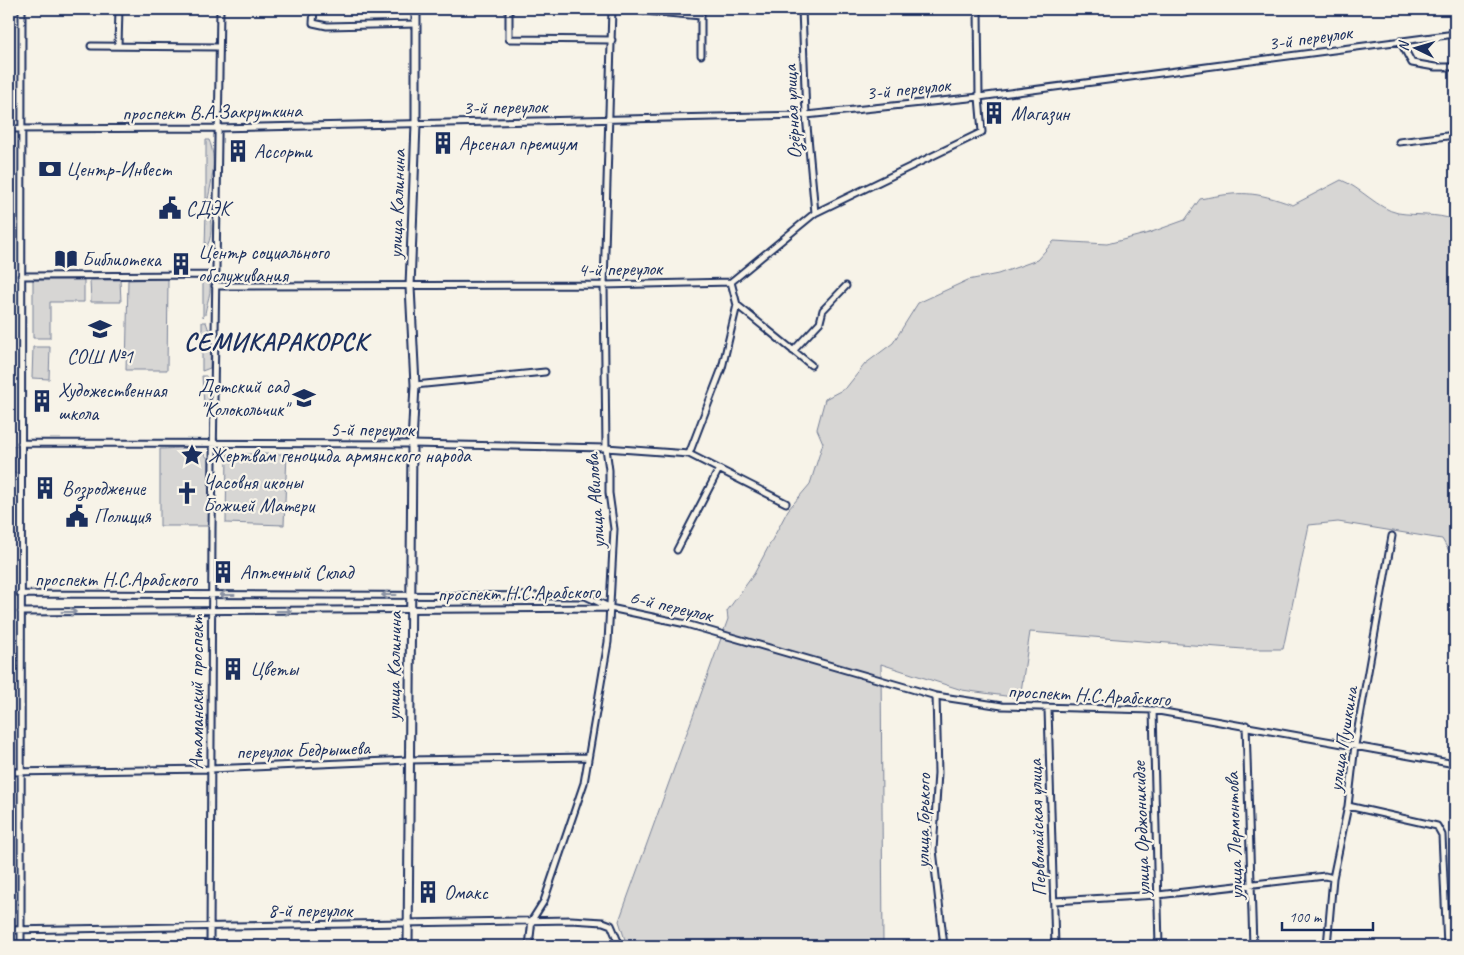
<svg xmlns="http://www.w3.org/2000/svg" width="1464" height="955" viewBox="0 0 1464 955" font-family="Caveat,sans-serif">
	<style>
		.green { fill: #d7d6d4; stroke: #798299 }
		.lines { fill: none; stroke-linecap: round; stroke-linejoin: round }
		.minor-casing { stroke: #1b2f5e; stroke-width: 9 }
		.secondary-casing { stroke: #1b2f5e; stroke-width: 11 }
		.minor { stroke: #f7f3e8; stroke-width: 5 }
		.secondary { stroke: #f7f3e8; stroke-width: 7 }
		.oneway { stroke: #8991a3 }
		.labels { text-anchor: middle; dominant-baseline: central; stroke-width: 4.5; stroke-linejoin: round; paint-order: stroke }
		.street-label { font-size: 20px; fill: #1b2f5e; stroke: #f7f3e8 }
		.poi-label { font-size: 20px; fill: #1b2f5e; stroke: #f7f3e8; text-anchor: start }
		.district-label { font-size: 25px; font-weight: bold; letter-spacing: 1px; fill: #1b2f5e; stroke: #f7f3e8 }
	</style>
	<rect width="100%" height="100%" fill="#f7f3e8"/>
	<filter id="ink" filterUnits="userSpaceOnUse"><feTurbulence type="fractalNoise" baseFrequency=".02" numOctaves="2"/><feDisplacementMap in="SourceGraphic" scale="10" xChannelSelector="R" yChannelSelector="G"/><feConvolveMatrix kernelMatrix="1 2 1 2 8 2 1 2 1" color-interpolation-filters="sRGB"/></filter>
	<g filter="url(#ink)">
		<path class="green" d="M206 140H209C217 158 212 180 208 199H206Z
			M1341 180C1360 187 1378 209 1398 213 1417 216 1436 213 1455 220V553L1449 551 1442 539 1338 522 1309 525 1283 649H1243L1030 632 1020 698 962 690 881 664 883 946H627L619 921 728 619 727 611 754 574 788 510 810 484 823 443 817 429 825 399 846 388 865 364 893 343 918 303 968 280 998 274 1037 260 1054 241 1107 244 1149 233 1185 220 1200 199C1242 191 1253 191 1293 205Z
			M206 210H208C212 220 213 241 205 248Z
			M203 276 207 277C215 287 206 302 205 315L203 317Z
			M168 279 167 370H126L128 280Z
			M33 280H84V302H50V338H33Z
			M90 280H120L121 302H91Z
			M202 322H206L211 337 210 368 202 371Z
			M33 347H50L49 379 32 378Z
			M202 376H206L210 382 209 404H204Z
			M10 446H18V473H10Z
			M160 449C177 449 201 443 209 461V526H160Z
			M227 454H287L284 525 226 523Z"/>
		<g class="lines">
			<defs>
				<path id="minor" d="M314 9 313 23 327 26 416 24
					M509 9V39L612 40
					M622 9 701 16
					M802 9 806 115 815 213
					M1400 41 1412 63 1435 67H1455
					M91 46 219 47
					M118 46 119 9
					M701 55V9
					M9 129 217 128 806 115 979 97 1455 34
					M1399 142 1455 135
					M21 276 215 275
					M731 282 737 305 811 365
					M215 286 604 285 731 282 815 213 982 132 979 97 978 9
					M793 351 820 322 823 310 846 286
					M415 385 545 372
					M21 443 412 444 606 448 689 454 786 503
					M689 454 722 368 737 305
					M677 550 719 469
					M20 594 585 596 607 606
					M21 612 610 608 686 624 936 696 1002 706 1153 710 1455 764
					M936 696 938 773 933 850 944 946
					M1048 709 1055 946
					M1153 710 1159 946
					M1246 725 1253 946
					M9 772 210 769 409 760 587 757
					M1348 806 1437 826 1442 835 1447 946
					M1054 901 1158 895 1325 876 1333 878
					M9 930 571 920 603 922 611 925 620 946
					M21 946 22 9
					M210 946 212 528 220 9
					M529 946 532 920 544 901 584 783 608 642 614 529 609 493V470L606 448 604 285 612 9
					M1327 946 1333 878 1348 806 1355 745 1392 536"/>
				<path id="secondary" d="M408 946 412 444 415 385 410 287 416 124V9"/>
			</defs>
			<use href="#minor" class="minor-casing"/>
			<use href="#secondary" class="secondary-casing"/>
			<use href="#minor" class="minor"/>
			<use href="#secondary" class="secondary"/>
		</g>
		<defs><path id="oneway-shaft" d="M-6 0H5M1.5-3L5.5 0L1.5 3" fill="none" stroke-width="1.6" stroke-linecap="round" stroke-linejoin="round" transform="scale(1.25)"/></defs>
		<g class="oneway">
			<use href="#oneway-shaft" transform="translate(227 595) rotate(-180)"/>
			<use href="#oneway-shaft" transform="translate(389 595) rotate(-180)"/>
			<use href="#oneway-shaft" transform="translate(284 611)"/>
			<use href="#oneway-shaft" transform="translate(69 612)"/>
		</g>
	</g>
	<defs>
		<symbol id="building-bare" viewBox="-9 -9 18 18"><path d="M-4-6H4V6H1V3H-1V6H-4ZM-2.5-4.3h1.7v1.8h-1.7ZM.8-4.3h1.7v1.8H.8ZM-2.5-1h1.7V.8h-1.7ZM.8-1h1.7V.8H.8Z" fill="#1b2f5e" stroke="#f7f3e8" stroke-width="2.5" paint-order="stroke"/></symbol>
		<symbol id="bank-bare" viewBox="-9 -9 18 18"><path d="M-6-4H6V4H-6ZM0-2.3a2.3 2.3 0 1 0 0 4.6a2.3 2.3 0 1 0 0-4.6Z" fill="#1b2f5e" stroke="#f7f3e8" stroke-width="2.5" paint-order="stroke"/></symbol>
		<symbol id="civic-bare" viewBox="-9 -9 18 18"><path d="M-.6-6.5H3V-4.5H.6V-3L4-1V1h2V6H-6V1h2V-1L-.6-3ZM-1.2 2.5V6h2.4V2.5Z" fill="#1b2f5e" stroke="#f7f3e8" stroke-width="2.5" paint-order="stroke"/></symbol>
		<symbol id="library-bare" viewBox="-9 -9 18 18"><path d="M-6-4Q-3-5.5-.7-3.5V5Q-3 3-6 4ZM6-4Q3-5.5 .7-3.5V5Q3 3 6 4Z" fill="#1b2f5e" stroke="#f7f3e8" stroke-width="2.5" paint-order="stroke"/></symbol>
		<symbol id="school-bare" viewBox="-9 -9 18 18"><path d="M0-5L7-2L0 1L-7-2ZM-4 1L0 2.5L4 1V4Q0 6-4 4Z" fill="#1b2f5e" stroke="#f7f3e8" stroke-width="2.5" paint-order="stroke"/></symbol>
		<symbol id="sight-bare" viewBox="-9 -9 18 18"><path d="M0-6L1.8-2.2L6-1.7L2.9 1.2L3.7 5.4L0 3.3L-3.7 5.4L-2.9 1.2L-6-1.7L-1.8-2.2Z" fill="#1b2f5e" stroke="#f7f3e8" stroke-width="2.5" paint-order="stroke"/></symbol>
		<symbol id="church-bare" viewBox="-9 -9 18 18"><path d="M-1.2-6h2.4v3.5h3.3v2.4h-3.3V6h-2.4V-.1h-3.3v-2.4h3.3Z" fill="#1b2f5e" stroke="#f7f3e8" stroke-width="2.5" paint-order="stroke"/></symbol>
	</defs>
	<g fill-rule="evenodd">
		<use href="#building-bare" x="978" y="97" width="32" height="32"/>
		<use href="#building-bare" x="427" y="127" width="32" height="32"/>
		<use href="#building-bare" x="222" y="135" width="32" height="32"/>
		<use href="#bank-bare" x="34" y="153" width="32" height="32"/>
		<use href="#civic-bare" x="154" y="192" width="32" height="32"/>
		<use href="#library-bare" x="50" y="243" width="32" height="32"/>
		<use href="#building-bare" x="165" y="248" width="32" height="32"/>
		<use href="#school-bare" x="84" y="313" width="32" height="32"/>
		<use href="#school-bare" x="288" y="382" width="32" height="32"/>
		<use href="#building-bare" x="26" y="385" width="32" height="32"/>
		<use href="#sight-bare" x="176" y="439" width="32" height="32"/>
		<use href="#building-bare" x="29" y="472" width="32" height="32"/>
		<use href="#church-bare" x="171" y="477" width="32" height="32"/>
		<use href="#civic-bare" x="61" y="500" width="32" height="32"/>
		<use href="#building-bare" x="207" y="556" width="32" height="32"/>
		<use href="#building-bare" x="217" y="653" width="32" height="32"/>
		<use href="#building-bare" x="412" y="876" width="32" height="32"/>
	</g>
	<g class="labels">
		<g class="street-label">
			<text transform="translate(1310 38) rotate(-8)">3-й переулок</text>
			<text transform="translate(908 89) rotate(-6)">3-й переулок</text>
			<text transform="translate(505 107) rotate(-1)">3-й переулок</text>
			<text transform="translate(212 112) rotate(-1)">проспект В.А.Закруткина</text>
			<text transform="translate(792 112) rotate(-93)">Озёрная улица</text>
			<text transform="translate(397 204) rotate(-88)">улица Калинина</text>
			<text transform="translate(620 269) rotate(-1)">4-й переулок</text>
			<text x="372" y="429">5-й переулок</text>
			<text transform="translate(595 501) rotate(-94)">улица Авилова</text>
			<text x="116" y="579">проспект Н.С.Арабского</text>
			<text transform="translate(519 593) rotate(-1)">проспект Н.С.Арабского</text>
			<text transform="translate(671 606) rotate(13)">6-й переулок</text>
			<text transform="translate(394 666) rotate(-89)">улица Калинина</text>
			<text transform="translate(196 692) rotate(-90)">Атаманский проспект</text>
			<text transform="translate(1089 695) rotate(3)">проспект Н.С.Арабского</text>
			<text transform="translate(1343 739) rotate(-81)">улица Пушкина</text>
			<text transform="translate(303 750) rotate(-2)">переулок Бедрышева</text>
			<text transform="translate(923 821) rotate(-89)">улица Горького</text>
			<text transform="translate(1037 828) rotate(-92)">Первомайская улица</text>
			<text transform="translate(1141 829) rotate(-92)">улица Орджоникидзе</text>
			<text transform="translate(1234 836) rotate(-92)">улица Лермонтова</text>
			<text x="310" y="910">8-й переулок</text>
		</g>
		<g class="poi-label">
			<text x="1011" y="113">Магазин</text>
			<text x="459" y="143">Арсенал премиум</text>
			<text x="254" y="151">Ассорти</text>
			<text x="66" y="169">Центр-Инвест</text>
			<text x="186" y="208">СДЭК</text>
			<text x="198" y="252">Центр социального<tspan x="198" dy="23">обслуживания</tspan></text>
			<text x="82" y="259">Библиотека</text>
			<text x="100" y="356" text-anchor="middle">СОШ №1</text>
			<text x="288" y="386" text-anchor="end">Детский сад<tspan x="288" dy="23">"Колокольчик"</tspan></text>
			<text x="58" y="390">Художественная<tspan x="58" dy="23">школа</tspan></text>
			<text x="208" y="455">Жертвам геноцида армянского народа</text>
			<text x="203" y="482">Часовня иконы<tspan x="203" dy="23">Божией Матери</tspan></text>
			<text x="62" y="488">Возроджение</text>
			<text x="94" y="516">Полиция</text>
			<text x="240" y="572">Аптечный Склад</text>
			<text x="250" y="669">Цветы</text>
			<text x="444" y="892">Омакс</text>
		</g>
		<g class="district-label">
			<text x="276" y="342">СЕМИКАРАКОРСК</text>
		</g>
	</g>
	<rect width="1464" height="955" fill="none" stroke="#f7f3e8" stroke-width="30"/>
	<rect x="15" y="15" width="1434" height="925" fill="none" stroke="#1b2f5e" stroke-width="2" filter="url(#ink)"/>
	<g transform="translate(1416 48) rotate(275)" stroke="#f7f3e8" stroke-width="4" paint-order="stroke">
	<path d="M0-4L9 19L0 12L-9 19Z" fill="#1b2f5e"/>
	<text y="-8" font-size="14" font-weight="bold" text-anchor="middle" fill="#1b2f5e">N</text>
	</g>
	<path d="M1282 922v8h91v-8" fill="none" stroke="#1b2f5e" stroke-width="2.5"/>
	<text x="1289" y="922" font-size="15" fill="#1b2f5e" stroke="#f7f3e8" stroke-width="4" paint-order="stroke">100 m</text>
</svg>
